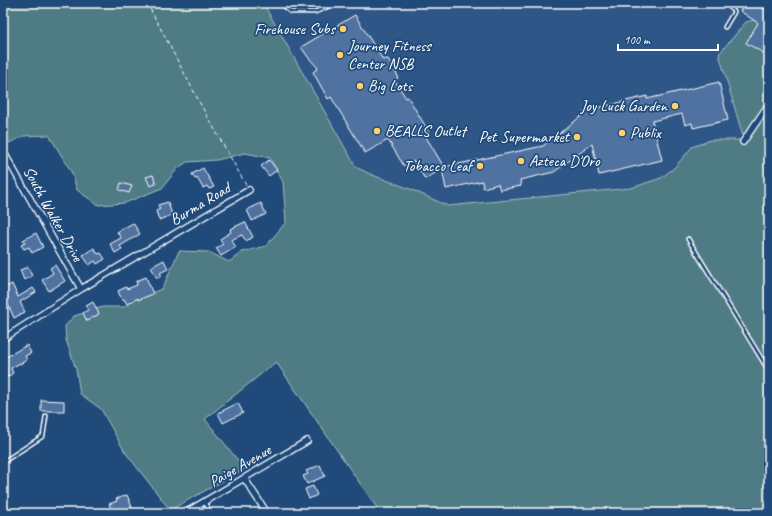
<svg xmlns="http://www.w3.org/2000/svg" width="772" height="516" viewBox="0 0 772 516" font-family="Caveat,sans-serif">
	<style>
		.built { fill: #2e5686 }
		.green { fill: #507c84; stroke: #a8bec2 }
		.building { fill: #5072a1; stroke: #fff }
		.lines { fill: none; stroke-linecap: round; stroke-linejoin: round }
		.service-casing { stroke: #fff; stroke-width: 5.5 }
		.minor-casing { stroke: #fff; stroke-width: 8 }
		.path { stroke: #fff; stroke-width: 1; stroke-dasharray: 4 3; stroke-linecap: butt }
		.service { stroke: #1f4a7a; stroke-width: 2.5 }
		.minor { stroke: #1f4a7a; stroke-width: 5.5 }
		.poi-dot { fill: #ffd166; stroke: #1f4a7a; stroke-width: 1.5 }
		.labels { text-anchor: middle; dominant-baseline: central; stroke-width: 3.5; stroke-linejoin: round; paint-order: stroke }
		.poi-label { font-size: 16px; fill: #fff; stroke: #1f4a7a; text-anchor: start }
		.street-label { font-size: 16px; fill: #fff; stroke: #1f4a7a }
	</style>
	<rect width="100%" height="100%" fill="#1f4a7a"/>
	<filter id="ink" filterUnits="userSpaceOnUse"><feTurbulence type="fractalNoise" baseFrequency=".025" numOctaves="2"/><feDisplacementMap in="SourceGraphic" scale="8" xChannelSelector="R" yChannelSelector="G"/><feConvolveMatrix kernelMatrix="1 2 1 2 8 2 1 2 1" color-interpolation-filters="sRGB"/></filter>
	<g filter="url(#ink)">
		<path class="built" d="M263 3H769V16L719 54 744 140H710L692 147 674 168 661 178 631 188 448 206 410 189 370 174 356 167Z"/>
		<path class="green" d="M3 3H263L356 167 370 174 410 189 448 206 631 188 661 178 674 168 692 147 710 140H744L719 54 746 22 769 16V513H371L377 508 276 362 205 419 245 469 170 510 125 452 101 409 80 394 76 369 66 340 65 326 74 316 103 307H124L137 298 162 289 179 251 209 252 229 262 242 252 266 246 286 222 283 182 270 158 245 153 217 160 187 162 178 168 162 188 125 203 98 205 77 190 72 173 49 135 24 136 9 143 3 130Z"/>
		<path class="building" d="M290 3H313V9H292L290 7Z
			M746 3H755L769 12V56L746 43 758 23 740 11Z
			M355 15 383 60 386 59H388L398 76 397 79 395 81 406 98 408 97 430 134 426 137 444 167 543 146 584 114V111L647 96V99L719 82 728 120 693 128 692 123 685 125 682 114 652 121 662 160 599 175 592 144 554 172 520 180 521 186 500 190 498 184 483 188 482 181 446 189 442 169 425 179 414 161 404 166 388 140 365 153 331 97 328 99 313 72 318 68 308 57 301 47Z
			M269 160 277 170 269 176 261 166Z
			M203 168 214 187 209 189 207 186 203 188 197 178 195 179 192 174Z
			M153 175 156 184 150 186 146 177Z
			M121 183 132 186 129 193 119 190Z
			M168 202 172 215 159 220 156 211 160 209 158 205Z
			M261 203 266 214 252 221 247 210Z
			M245 222 253 237 246 241 242 235 231 240 236 247 221 256 216 248 223 244 220 239 231 232 230 229Z
			M133 223 140 234 120 246 122 249 115 253 110 244 121 238 117 232Z
			M36 233 43 247 32 253 29 247 24 249 21 245 25 243 23 240Z
			M94 248 98 254 101 253 105 259 97 264 95 261 89 265 83 255Z
			M164 260 168 269 160 273 162 276 157 278 151 267Z
			M55 265 65 281 49 291 42 280 53 273 50 268Z
			M28 267 32 276 24 280 20 270Z
			M146 277 153 294 138 300V298L127 304 124 299 122 300 118 291 126 287 127 289 137 285 136 281Z
			M12 284 18 297 33 288 36 292 20 302 25 312 14 318 5 298 3 299V288Z
			M93 302 99 314 87 321 83 313 88 310 86 306Z
			M27 345 31 353 25 356 27 360 20 364V363L11 368 13 373 8 377 5 372 3 373V359Z
			M41 400 64 401V411H41Z
			M238 403 243 413 223 423 218 413Z
			M320 465 325 476 307 484 303 476 308 474 306 471Z
			M313 486 317 495 309 499 305 489Z
			M127 495 132 507 119 513H113L109 504 117 501 116 499Z"/>
		<g class="lines">
			<defs>
				<path id="service" d="M284 3 286 8 291 12H315L327 7
					M725 27 734 12 727 3
					M688 239 769 371
					M3 462 43 436 46 416
					M205 502 210 513"/>
				<path id="minor" d="M743 142 769 104
					M3 151 81 289
					M3 339 81 289 249 190
					M244 478 267 513
					M185 513 307 441"/>
			</defs>
			<use href="#service" class="service-casing"/>
			<use href="#minor" class="minor-casing"/>
			<path class="path" d="M147 3 201 105 246 185"/>
			<use href="#service" class="service"/>
			<use href="#minor" class="minor"/>
		</g>
	</g>
	<g class="poi-dot">
		<circle cx="343" cy="29" r="4"/>
		<circle cx="340" cy="55" r="4"/>
		<circle cx="360" cy="86" r="4"/>
		<circle cx="675" cy="106" r="4"/>
		<circle cx="377" cy="131" r="4"/>
		<circle cx="622" cy="133" r="4"/>
		<circle cx="577" cy="137" r="4"/>
		<circle cx="521" cy="161" r="4"/>
		<circle cx="480" cy="166" r="4"/>
	</g>
	<g class="labels">
		<g class="poi-label">
			<text x="335" y="29" text-anchor="end">Firehouse Subs</text>
			<text x="348" y="46">Journey Fitness<tspan x="348" dy="18">Center NSB</tspan></text>
			<text x="368" y="86">Big Lots</text>
			<text x="667" y="106" text-anchor="end">Joy Luck Garden</text>
			<text x="385" y="131">BEALLS Outlet</text>
			<text x="630" y="133">Publix</text>
			<text x="569" y="137" text-anchor="end">Pet Supermarket</text>
			<text x="529" y="161">Azteca D'Oro</text>
			<text x="472" y="166" text-anchor="end">Tobacco Leaf</text>
		</g>
		<g class="street-label">
			<text transform="translate(200 204) rotate(-31)">Burma Road</text>
			<text transform="translate(53 214) rotate(61)">South Walker Drive</text>
			<text transform="translate(240 466) rotate(-30)">Paige Avenue</text>
		</g>
	</g>
	<rect width="772" height="516" fill="none" stroke="#1f4a7a" stroke-width="16"/>
	<rect x="8" y="8" width="756" height="500" fill="none" stroke="#fff" stroke-width="1.5" filter="url(#ink)"/>
	<path d="M618 44v6h100v-6" fill="none" stroke="#ffffff" stroke-width="2"/>
	<text x="624" y="44" font-size="12" fill="#ffffff" stroke="#1f4a7a" stroke-width="3" paint-order="stroke">100 m</text>
</svg>
